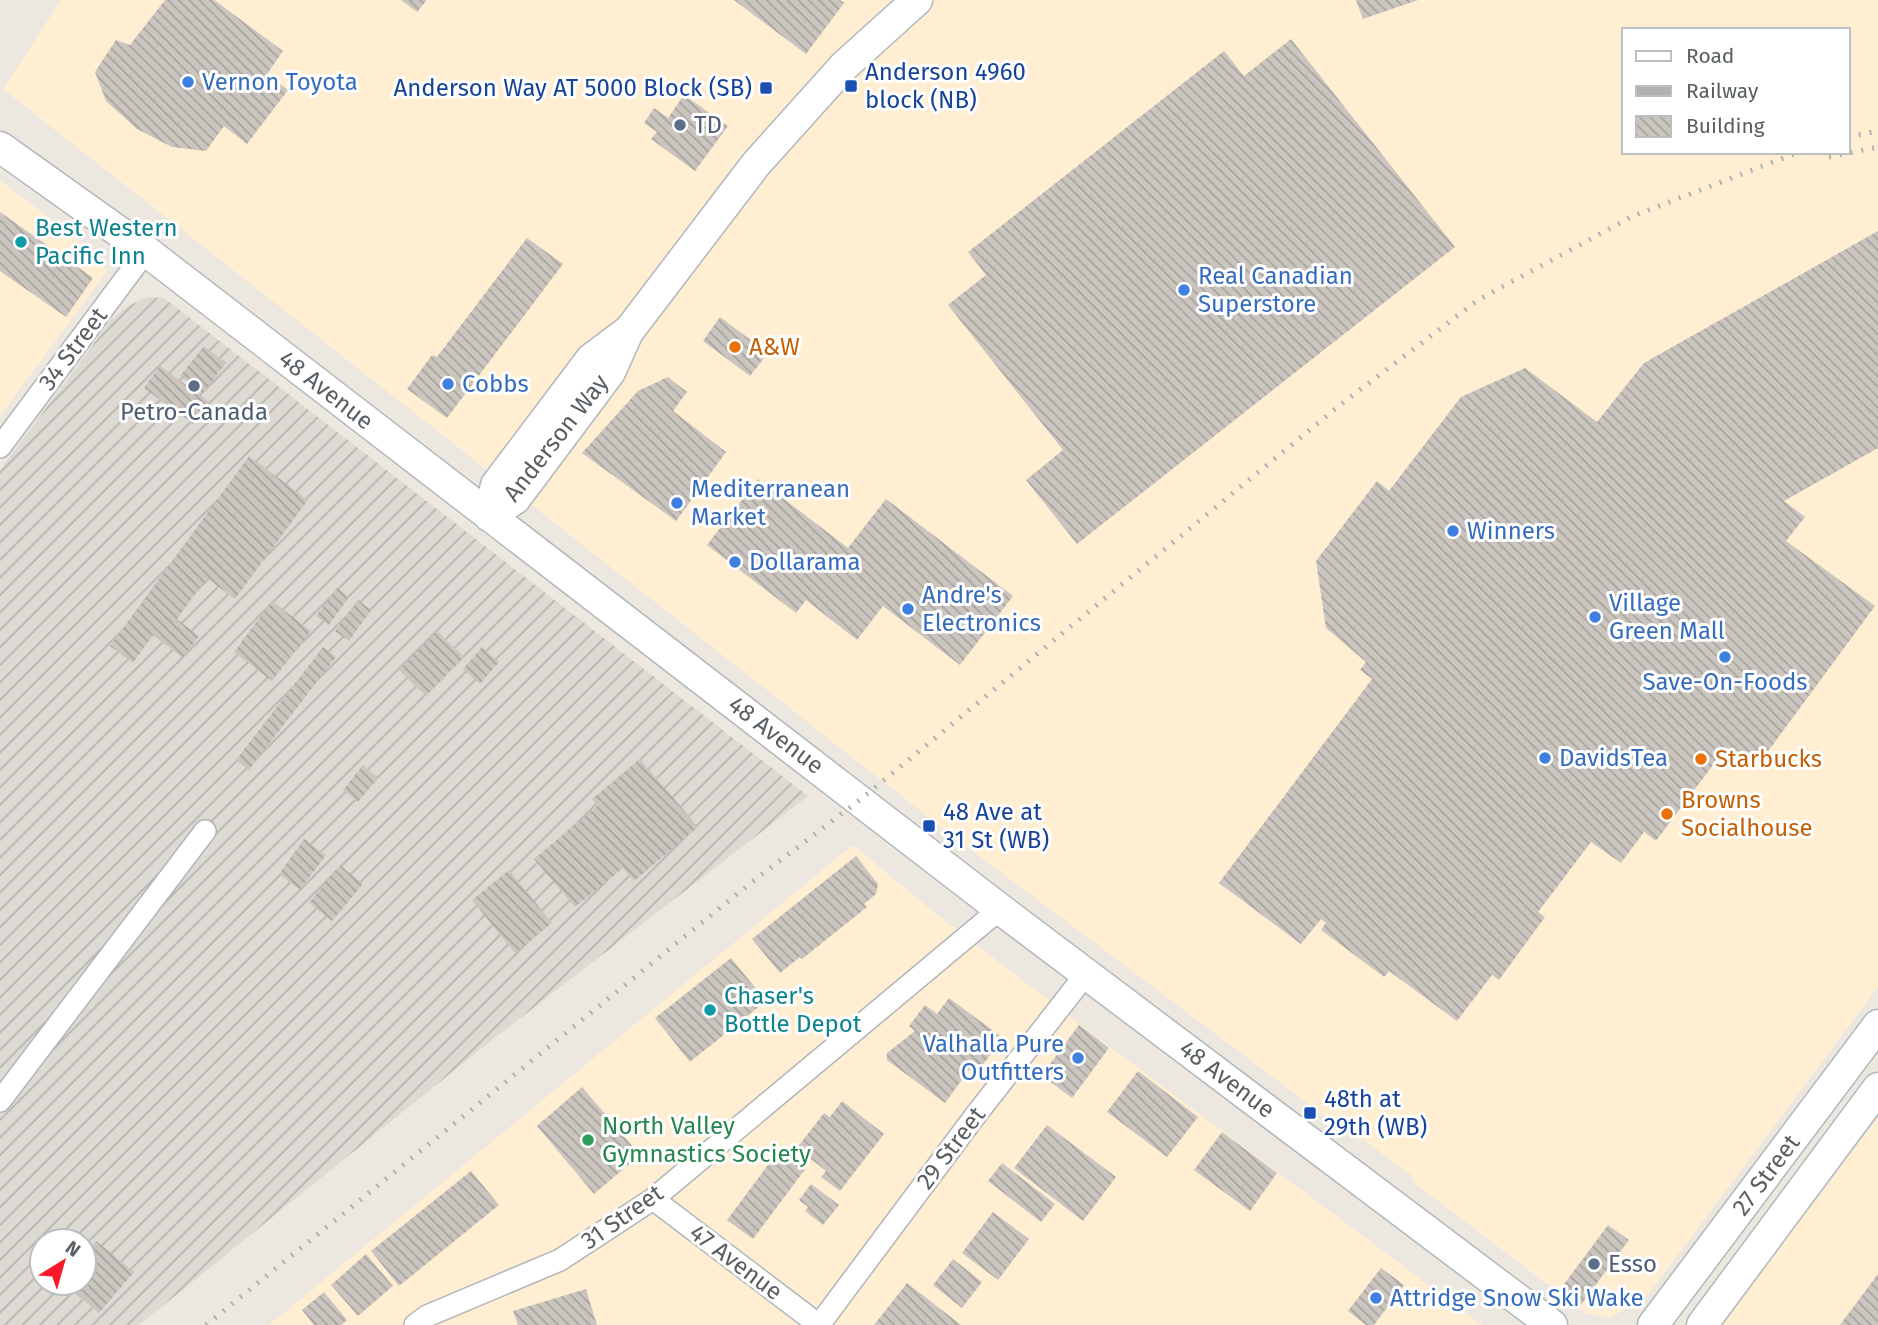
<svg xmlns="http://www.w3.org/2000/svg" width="1878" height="1325" viewBox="0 0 1878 1325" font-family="'Fira Sans',sans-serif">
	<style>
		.commercial { fill: #ffeed2; fill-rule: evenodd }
		.industrial { fill: url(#industrial-furrows); fill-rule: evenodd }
		.building { fill: url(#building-back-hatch) }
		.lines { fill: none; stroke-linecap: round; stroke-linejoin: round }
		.street-casing { stroke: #b1b5b9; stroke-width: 24 }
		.secondary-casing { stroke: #b1b7bc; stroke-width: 33 }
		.street { stroke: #fff; stroke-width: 21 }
		.secondary { stroke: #fff; stroke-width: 30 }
		.rail { stroke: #b0b1b2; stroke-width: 5; stroke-dasharray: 2 9; stroke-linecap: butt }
		.shop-dot { fill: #3f7fe0; stroke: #fff; stroke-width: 2.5 }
		.transit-dot { fill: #1a4fb4; stroke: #fff; stroke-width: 2.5 }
		.service-dot { fill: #5c6f8a; stroke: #fff; stroke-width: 2.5 }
		.culture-dot { fill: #0f9aa8; stroke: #fff; stroke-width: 2.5 }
		.food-dot { fill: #e8710a; stroke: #fff; stroke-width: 2.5 }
		.leisure-dot { fill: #2e9e5b; stroke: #fff; stroke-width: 2.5 }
		.labels { text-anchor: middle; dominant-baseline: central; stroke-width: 6; stroke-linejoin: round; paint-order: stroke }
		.transit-label { font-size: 24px; fill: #164399; stroke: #fff; text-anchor: start }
		.shop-label { font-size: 24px; fill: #366cbe; stroke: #fff; text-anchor: start }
		.service-label { font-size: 24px; fill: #4e5e75; stroke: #fff; text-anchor: start }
		.culture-label { font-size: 24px; fill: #0d838f; stroke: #fff; text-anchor: start }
		.food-label { font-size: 24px; fill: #c56008; stroke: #fff; text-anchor: start }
		.street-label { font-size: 24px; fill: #585e62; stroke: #fff }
		.leisure-label { font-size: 24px; fill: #27864d; stroke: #fff; text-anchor: start }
	</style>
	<defs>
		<pattern id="industrial-furrows" width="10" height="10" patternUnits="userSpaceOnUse" patternTransform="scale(1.75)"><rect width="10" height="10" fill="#dddad4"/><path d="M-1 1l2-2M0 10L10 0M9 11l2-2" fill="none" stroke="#b6b4af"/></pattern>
		<pattern id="building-back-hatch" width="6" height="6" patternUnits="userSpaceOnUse" patternTransform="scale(1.75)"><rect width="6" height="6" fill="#cac5be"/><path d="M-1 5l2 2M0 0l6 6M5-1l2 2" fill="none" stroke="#a7a39e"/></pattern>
	</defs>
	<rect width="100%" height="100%" fill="#ede8df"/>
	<path class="commercial" d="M61 0H1878V987L1647 1296 1610 1318 1585 1313 1413 1182 1411 1175 1364 1140H1357L951 835 3 89ZM1624 30H1848V152H1624Z
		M0 180 99 256 107 271 0 416Z
		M853 845 931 910 1082 1026 1482 1325H269Z
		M1878 1118V1325H1721Z"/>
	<path class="industrial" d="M147 297 164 298 808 796 488 1043 139 1325H0V470L112 319 126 307ZM42 1241H84V1283H42Z"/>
	<path class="building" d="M165 0H214L283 51 267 74 288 90 247 144 224 126 206 151 172 147 137 129 106 101 95 72 116 40 130 45Z
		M401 0H427L417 12Z
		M734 0H840L844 3 806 54Z
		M1356 0H1418L1363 19Z
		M1291 39 1455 247 1077 544 1026 480 1063 450 948 305 986 275 968 252 1224 51 1244 76Z
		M684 95 728 126 695 171 651 139 657 132 644 123 654 108 668 118Z
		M0 212 93 278 66 317 0 271Z
		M1878 231V448L1784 501 1805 517 1786 541 1875 606 1766 754 1719 757 1656 841 1644 832 1621 863 1591 842 1538 912 1545 917 1499 980 1492 975 1457 1021 1389 971 1384 977 1321 930 1326 923 1321 919 1301 944 1219 883 1372 679 1360 670 1366 662 1326 628 1316 561 1377 481 1389 491 1461 397 1525 368 1597 422 1644 363Z
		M527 238 563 264 447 418 407 389 432 355 437 357Z
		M720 317 768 353 750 376 703 341Z
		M204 346 226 363 203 393 180 376Z
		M160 366 209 402 193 424 144 388Z
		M668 377 687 392 673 411 726 452 676 521 582 453 638 391Z
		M249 456 308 500 235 599 207 578 177 619 199 636 183 658 153 635 133 663 110 646Z
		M758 479 848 548 886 499 1013 596 960 665 883 606 857 640 806 600 796 613 707 545Z
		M337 588 349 597 329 625 316 616Z
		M358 600 371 610 349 641 335 631Z
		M272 601 311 631 272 681 234 652Z
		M437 631 464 657 426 696 399 670Z
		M323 647 336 657 249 770 236 760Z
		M482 647 499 662 480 684 463 669Z
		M640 759 698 827 634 881 623 868 575 907 534 859 597 806 592 799Z
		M363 765 378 778 358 802 343 790Z
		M304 839 326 855 300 890 279 874Z
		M856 856 878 884 876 894 864 904 867 907 802 959 800 957 780 973 752 939Z
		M340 865 363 884 332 921 309 903Z
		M509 870 552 923 515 953 472 900Z
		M731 958 766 1001 690 1062 655 1018Z
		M949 998 1003 1038 975 1075 969 1070 945 1103 887 1060V1053L915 1031 909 1026 925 1005 937 1014Z
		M1079 1025 1109 1048 1072 1098 1048 1080 1053 1073 1047 1068Z
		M1138 1071 1198 1117 1167 1157 1107 1112Z
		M582 1087 640 1155 594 1194 537 1126Z
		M842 1101 884 1134 840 1191 821 1177 826 1171 797 1148 824 1113 830 1117Z
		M1047 1125 1116 1177 1083 1221 1014 1168Z
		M1222 1132 1277 1173 1250 1211 1194 1170Z
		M780 1149 806 1168 753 1239 727 1220Z
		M1002 1163 1055 1204 1041 1222 988 1181Z
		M471 1171 499 1205 399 1286 371 1251Z
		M811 1184 839 1205 823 1225 805 1211 808 1207 799 1200Z
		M993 1212 1029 1239 998 1280 962 1253Z
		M1608 1225 1629 1240 1580 1306 1559 1291Z
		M96 1241 134 1272 99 1313 63 1283H84V1255Z
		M366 1254 393 1286 358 1316 331 1285Z
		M953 1259 982 1282 962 1308 933 1285Z
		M1381 1268 1404 1285 1374 1325H1366L1348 1311Z
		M1878 1274V1325H1840Z
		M907 1283 961 1325H874Z
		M586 1289 597 1325H518L513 1311Z
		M324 1292 347 1320 341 1325H314L302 1310Z"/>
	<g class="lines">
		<defs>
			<path id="street" d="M0 447 146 251
				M0 1101 205 831
				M653 1199 819 1325
				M415 1325 427 1316 560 1260 653 1199 1000 909
				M819 1325 975 1116 1086 974"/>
			<path id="secondary" d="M0 147 146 251 1000 909 1552 1325
				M489 516 515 499 610 372 628 332 756 164 844 66 917 0
				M489 516 496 485 591 359 627 332
				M1653 1325 1878 1025
				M1702 1325 1878 1088"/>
		</defs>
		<use href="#street" class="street-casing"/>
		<use href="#secondary" class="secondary-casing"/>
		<use href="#street" class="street"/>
		<use href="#secondary" class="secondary"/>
		<path class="rail" d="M1848 137 1878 131
			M1829 157 1878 147
			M206 1325 752 882 861 799 1340 405 1478 300 1633 216 1799 152"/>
	</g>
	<g class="shop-dot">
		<circle cx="188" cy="82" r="7"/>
		<circle cx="1184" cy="290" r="7"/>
		<circle cx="448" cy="384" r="7"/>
		<circle cx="677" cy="503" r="7"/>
		<circle cx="1453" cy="531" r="7"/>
		<circle cx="735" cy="562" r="7"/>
		<circle cx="908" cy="609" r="7"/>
		<circle cx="1595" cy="617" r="7"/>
		<circle cx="1725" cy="657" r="7"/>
		<circle cx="1545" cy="758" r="7"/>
		<circle cx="1078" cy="1058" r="7"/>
		<circle cx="1376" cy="1298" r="7"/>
	</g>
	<g class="transit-dot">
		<rect x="844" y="79" width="14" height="14" rx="3.5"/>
		<rect x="759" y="81" width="14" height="14" rx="3.5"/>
		<rect x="922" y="819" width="14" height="14" rx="3.5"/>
		<rect x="1303" y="1106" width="14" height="14" rx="3.5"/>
	</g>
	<g class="service-dot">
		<circle cx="680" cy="125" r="7"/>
		<circle cx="194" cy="386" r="7"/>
		<circle cx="1594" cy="1264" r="7"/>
	</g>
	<g class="culture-dot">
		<circle cx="21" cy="242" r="7"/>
		<circle cx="710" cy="1010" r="7"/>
	</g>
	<g class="food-dot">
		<circle cx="735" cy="347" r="7"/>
		<circle cx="1701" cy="759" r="7"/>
		<circle cx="1667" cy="814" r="7"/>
	</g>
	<circle class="leisure-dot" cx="588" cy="1140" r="7"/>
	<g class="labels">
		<g class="transit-label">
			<text x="865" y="72">Anderson 4960<tspan x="865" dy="28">block (NB)</tspan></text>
			<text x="752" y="88" text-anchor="end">Anderson Way AT 5000 Block (SB)</text>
			<text x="943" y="812">48 Ave at<tspan x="943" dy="28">31 St (WB)</tspan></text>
			<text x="1324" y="1099">48th at<tspan x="1324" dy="28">29th (WB)</tspan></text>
		</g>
		<g class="shop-label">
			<text x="202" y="82">Vernon Toyota</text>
			<text x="1198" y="276">Real Canadian<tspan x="1198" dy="28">Superstore</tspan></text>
			<text x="462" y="384">Cobbs</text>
			<text x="691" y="489">Mediterranean<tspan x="691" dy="28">Market</tspan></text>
			<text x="1467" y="531">Winners</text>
			<text x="749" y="562">Dollarama</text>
			<text x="922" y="595">Andre's<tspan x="922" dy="28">Electronics</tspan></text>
			<text x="1609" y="603">Village<tspan x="1609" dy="28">Green Mall</tspan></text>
			<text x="1725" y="682" text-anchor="middle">Save-On-Foods</text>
			<text x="1559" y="758">DavidsTea</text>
			<text x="1064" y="1044" text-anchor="end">Valhalla Pure<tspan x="1064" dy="28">Outfitters</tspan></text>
			<text x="1390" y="1298">Attridge Snow Ski Wake</text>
		</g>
		<g class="service-label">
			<text x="694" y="125">TD</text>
			<text x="194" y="412" text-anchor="middle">Petro-Canada</text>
			<text x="1608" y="1264">Esso</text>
		</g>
		<g class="culture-label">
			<text x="35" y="228">Best Western<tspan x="35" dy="28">Pacific Inn</tspan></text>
			<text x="724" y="996">Chaser's<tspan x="724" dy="28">Bottle Depot</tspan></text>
		</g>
		<g class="food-label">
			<text x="749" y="347">A&amp;W</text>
			<text x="1715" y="759">Starbucks</text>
			<text x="1681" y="800">Browns<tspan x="1681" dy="28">Socialhouse</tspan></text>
		</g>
		<g class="street-label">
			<text transform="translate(73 349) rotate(-53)">34 Street</text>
			<text transform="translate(326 390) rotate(38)">48 Avenue</text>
			<text transform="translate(556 438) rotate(-52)">Anderson Way</text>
			<text transform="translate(776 735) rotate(37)">48 Avenue</text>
			<text transform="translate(1227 1079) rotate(37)">48 Avenue</text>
			<text transform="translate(951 1148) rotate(-53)">29 Street</text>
			<text transform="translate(1766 1175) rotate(-53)">27 Street</text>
			<text transform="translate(622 1217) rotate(-35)">31 Street</text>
			<text transform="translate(736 1262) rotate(37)">47 Avenue</text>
		</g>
		<g class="leisure-label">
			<text x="602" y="1126">North Valley<tspan x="602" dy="28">Gymnastics Society</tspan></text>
		</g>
	</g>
	<rect x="1622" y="28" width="228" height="126" fill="#ffffff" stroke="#bcbfc0" stroke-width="2"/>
	<rect x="1636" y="51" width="35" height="10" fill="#ffffff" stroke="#bcbfc0" stroke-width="2"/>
	<text x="1686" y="63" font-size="21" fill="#585e62">Road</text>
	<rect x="1636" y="86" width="35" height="10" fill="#b0b1b2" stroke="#bcbfc0" stroke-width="2"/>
	<text x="1686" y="98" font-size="21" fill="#585e62">Railway</text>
	<rect x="1636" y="116" width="35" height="21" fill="url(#building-back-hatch)" stroke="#bcbfc0" stroke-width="2"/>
	<text x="1686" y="133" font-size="21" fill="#585e62">Building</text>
	<g transform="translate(63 1262) rotate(37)"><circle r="33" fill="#ffffff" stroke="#bcbfc0" stroke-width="2"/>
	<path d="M0-5L12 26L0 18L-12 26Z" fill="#fa1829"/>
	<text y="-10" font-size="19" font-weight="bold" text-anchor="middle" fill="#585e62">N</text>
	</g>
</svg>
